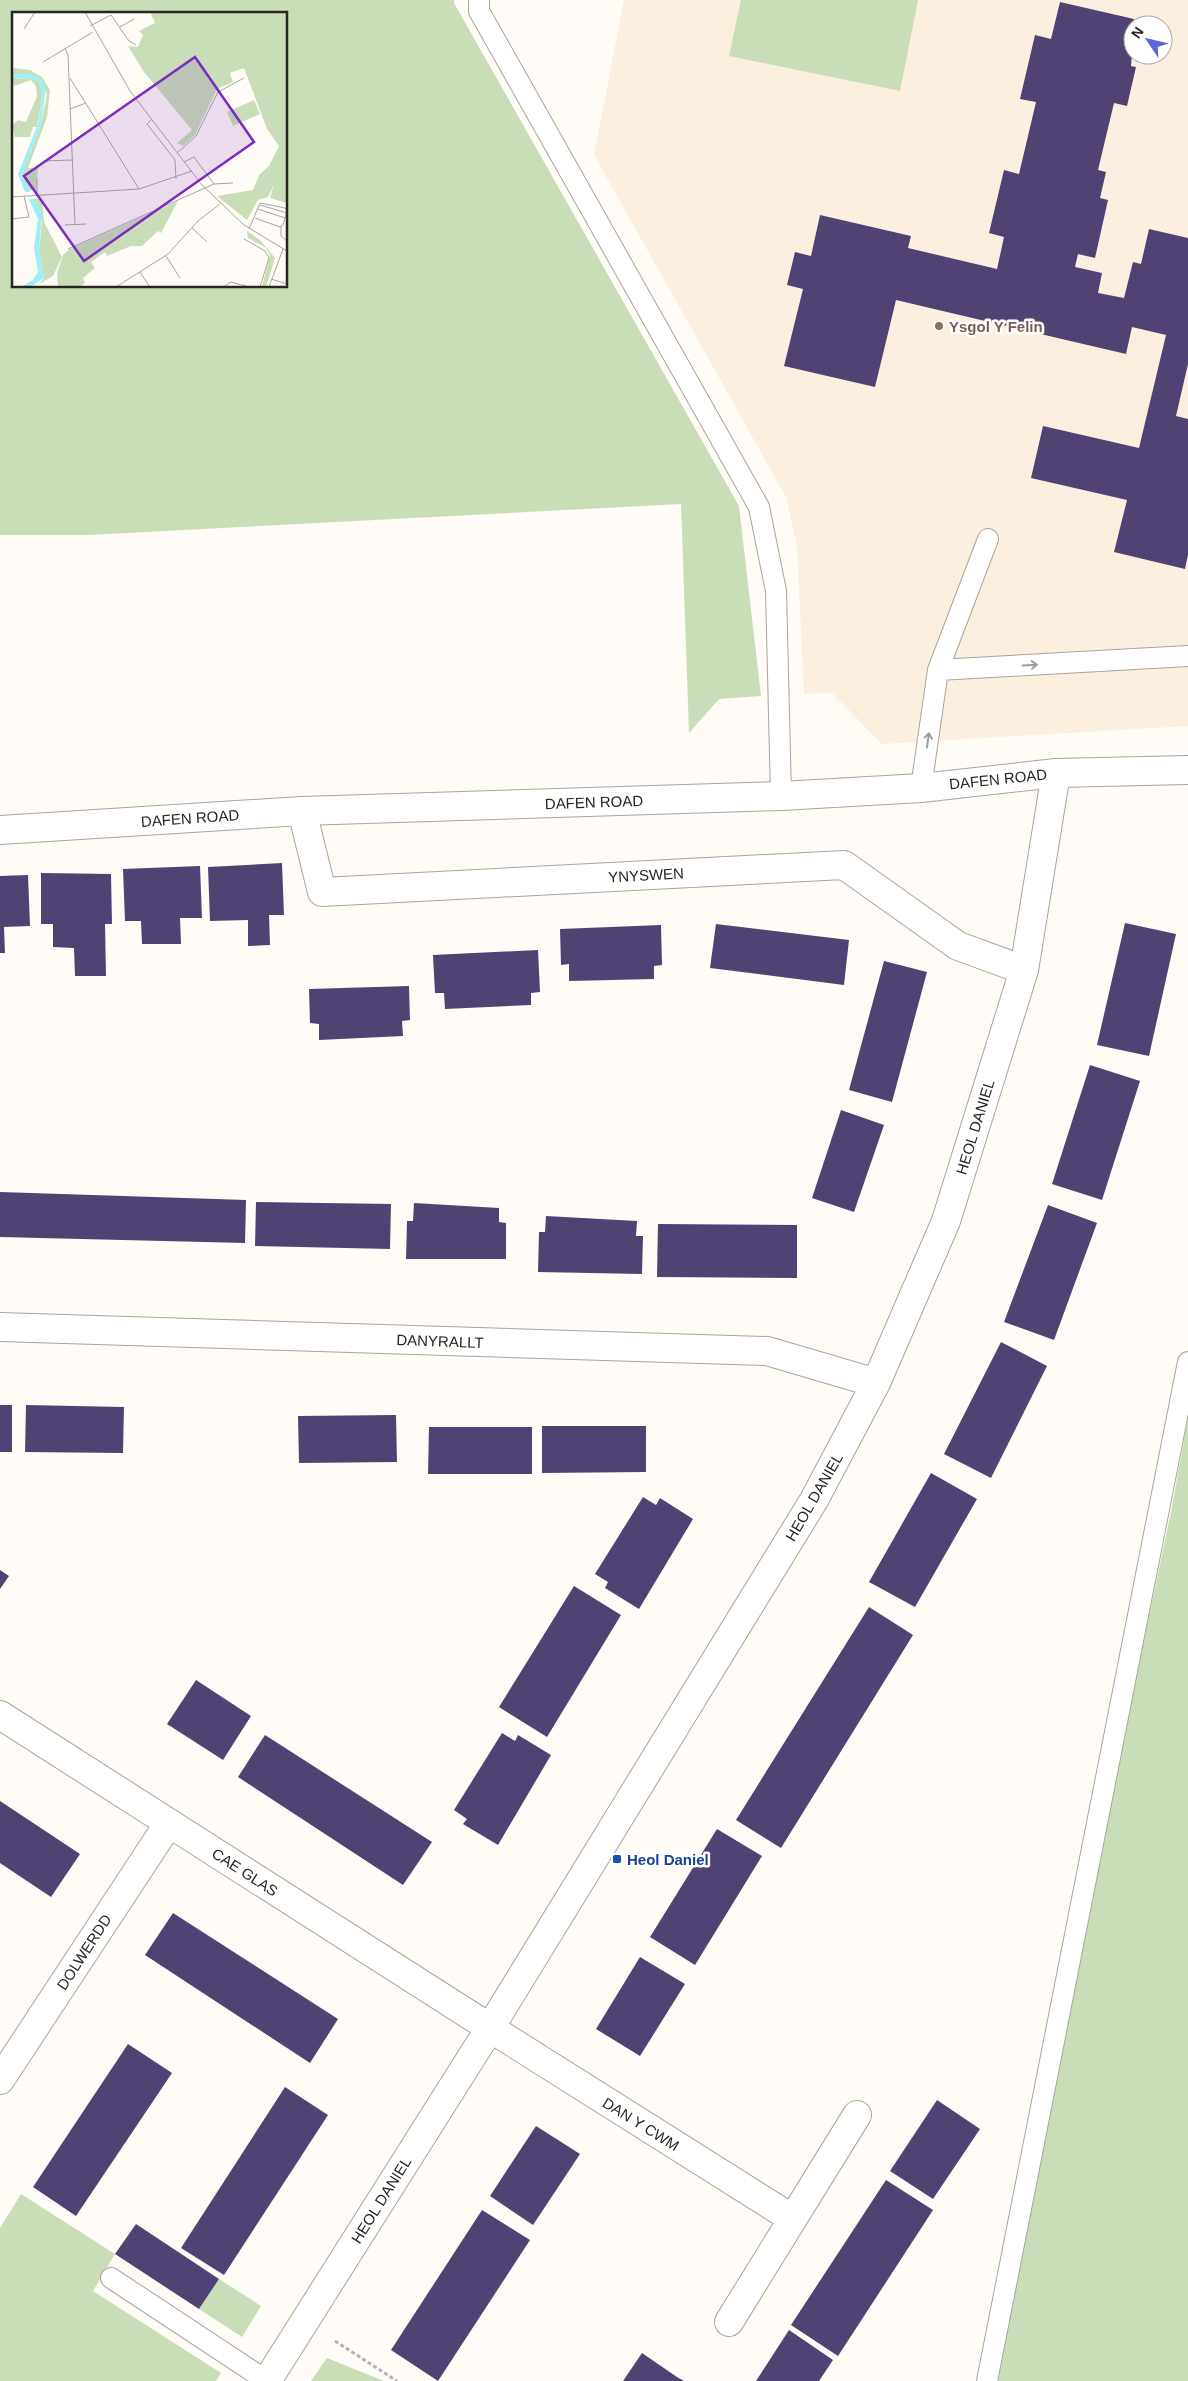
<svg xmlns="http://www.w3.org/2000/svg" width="1188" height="2381" viewBox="0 0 1188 2381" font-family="Arial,sans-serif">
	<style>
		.built { fill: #fbefe0; fill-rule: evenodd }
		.green { fill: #c9deb8; fill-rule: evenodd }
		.building { fill: #504374 }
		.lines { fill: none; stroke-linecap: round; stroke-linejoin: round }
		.lane-casing { stroke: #aaa49c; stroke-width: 22 }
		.street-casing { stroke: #aaa49c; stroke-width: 30 }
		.secondary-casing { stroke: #aaa49c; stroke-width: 30 }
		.path { stroke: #b8b4b0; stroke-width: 3; stroke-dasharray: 4 2.5; stroke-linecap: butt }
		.lane { stroke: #fff; stroke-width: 20 }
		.street { stroke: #fff; stroke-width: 28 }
		.secondary { stroke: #fff; stroke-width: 28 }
		.oneway { stroke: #9e9d9c }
		.education-dot { fill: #8d6e63; stroke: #fff; stroke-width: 2 }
		.transit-dot { fill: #1a4fb4; stroke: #fff; stroke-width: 2 }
		.labels { text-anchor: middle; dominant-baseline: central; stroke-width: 5; stroke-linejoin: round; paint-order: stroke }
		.education-label { font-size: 15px; font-weight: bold; fill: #785e54; stroke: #fff; text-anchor: start }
		.street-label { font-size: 15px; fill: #282522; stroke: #fff }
		.transit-label { font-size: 15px; font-weight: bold; fill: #164399; stroke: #fff; text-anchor: start }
		.inset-road { fill: none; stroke: #a9a5a1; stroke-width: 1 }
		.view { fill: #7b2cbf; fill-opacity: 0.15; stroke: #7b2cbf; stroke-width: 2.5 }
		.inset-edge { fill: none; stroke: #282522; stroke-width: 2.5 }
	</style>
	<rect width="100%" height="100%" fill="#fffbf6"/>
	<path class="built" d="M624 0H1188V726L882 744 832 693 804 694 797 546 786 497 594 155ZM1133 25H1163V55H1133Z"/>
	<path class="green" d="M0 0H454V3L739 506 761 696 719 699 689 733 681 504 88 535H0ZM14 14H286V286H14Z
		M741 0H918L900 91 729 56Z
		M1188 1417V2381H998L1037 2150 1171 1512Z
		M21 2194 115 2254 93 2291 221 2373 216 2381H0V2228Z
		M219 2279 261 2306 242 2337 199 2309Z
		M327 2358 384 2381H311Z"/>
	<path class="building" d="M1060 2 1134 19 1129 40 1133 41 1131 66 1136 67 1127 106 1114 103 1098 170 1106 172 1100 198 1108 200 1095 258 1078 254 1075 267 1102 273 1098 293 1124 298 1133 262 1141 264 1149 229 1188 238V364L1176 416 1188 419V555L1185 569 1114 552 1127 500 1031 478 1043 426 1139 448 1166 335 1132 327 1126 354 896 300 875 387 784 366 803 289 787 285 795 252 811 256 820 215 911 236 908 248 997 269 1004 237 989 233 1004 170 1019 174 1036 102 1020 99 1035 35 1051 39Z
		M282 863 284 915H269L270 945 248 946V920L210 921 208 867Z
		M200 866 202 918H180L181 944H142L141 921H125L123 869Z
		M41 873 111 874 112 924H105L106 976H75L74 948 53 947V924H41Z
		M28 875 30 926 4 927 5 953H0V876Z
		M1125 923 1176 934 1149 1056 1097 1045Z
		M716 924 849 940 844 985 710 968Z
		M661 925 662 965 654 966V979L569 981V964L561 965 560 929Z
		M538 950 540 992 531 993V1005L445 1009 444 993H435L433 955Z
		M884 961 927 972 892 1102 849 1090Z
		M409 986 410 1020 402 1021 403 1036 319 1040V1024L310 1023 309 989Z
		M1090 1065 1140 1081 1102 1200 1052 1184Z
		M841 1110 884 1125 854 1212 812 1198Z
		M0 1192 246 1200 245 1243 0 1237Z
		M256 1202 391 1204 390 1249 255 1246Z
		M414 1203 499 1208V1222L506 1223V1259H406L407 1221H413Z
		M1048 1205 1097 1223 1054 1340 1004 1322Z
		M546 1216 637 1221 636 1236H643L642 1274 538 1272 539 1232H545Z
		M658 1224 797 1225V1278L657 1277Z
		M1001 1342 1047 1366 991 1478 944 1454Z
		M0 1405H12V1452H0Z
		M26 1405 124 1407 123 1453 25 1452Z
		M396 1415 397 1462 299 1463 298 1416Z
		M542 1426H646V1472L542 1473Z
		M429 1427H532V1474H428Z
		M931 1473 977 1499 915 1607 869 1582Z
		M643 1497 656 1505 660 1498 693 1519 639 1609 605 1588 608 1582 595 1574Z
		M0 1570 9 1576 0 1589Z
		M574 1586 621 1615 547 1737 499 1707Z
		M869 1607 913 1635 781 1848 736 1820Z
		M196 1680 251 1716 223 1760 167 1724Z
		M502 1733 515 1741 518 1735 551 1755 498 1845 463 1824 467 1819 454 1810Z
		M265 1735 432 1842 403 1885 238 1777Z
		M0 1801 80 1854 51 1897 0 1863Z
		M717 1829 762 1856 695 1965 650 1937Z
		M173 1913 338 2019 310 2063 145 1955Z
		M640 1957 685 1984 640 2056 596 2029Z
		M128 2044 172 2073 76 2216 33 2187Z
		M285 2087 328 2115 224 2275 181 2248Z
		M937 2100 980 2129 933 2199 890 2171Z
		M536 2126 580 2154 533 2225 490 2196Z
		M886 2180 933 2210 838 2356 791 2325Z
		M482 2210 530 2240 438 2381 391 2350Z
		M136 2224 219 2279 199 2309 115 2254Z
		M789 2330 833 2360 819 2381H756Z
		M642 2353 677 2377 684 2381H623Z"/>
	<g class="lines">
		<defs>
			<path id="lane" d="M479 0V11L759 507 776 591 781 796
				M938 670 988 539
				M921 788 938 670 1188 656
				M111 2278 267 2381
				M987 2381 1188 1362"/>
			<path id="street" d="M302 811 322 892 844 865 958 946 1024 970
				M0 1327 767 1351 876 1383
				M0 1715 490 2028 793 2219
				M0 2080 169 1823
				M729 2322 857 2115
				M267 2381 490 2028 814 1500 876 1383 946 1221 1024 970 1056 773"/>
			<path id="secondary" d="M0 830 302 811 781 796 921 788 1056 773 1188 770"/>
		</defs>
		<use href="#lane" class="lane-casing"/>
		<use href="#street" class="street-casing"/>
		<use href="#secondary" class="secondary-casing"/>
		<path class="path" d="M335 2341 397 2381"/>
		<use href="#lane" class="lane"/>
		<use href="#street" class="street"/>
		<use href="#secondary" class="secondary"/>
	</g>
	<defs><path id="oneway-shaft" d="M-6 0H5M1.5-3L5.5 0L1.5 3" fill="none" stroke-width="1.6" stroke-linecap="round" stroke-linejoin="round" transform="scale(1.25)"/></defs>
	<g class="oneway">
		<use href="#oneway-shaft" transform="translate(1030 665) rotate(-3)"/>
		<use href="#oneway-shaft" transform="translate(928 740) rotate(-82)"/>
	</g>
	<circle class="education-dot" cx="939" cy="326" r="5"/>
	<rect class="transit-dot" x="612" y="1854" width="10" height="10" rx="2.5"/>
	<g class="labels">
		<g class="education-label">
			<text x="949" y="326">Ysgol Y Felin</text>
		</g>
		<g class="street-label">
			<text transform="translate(998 779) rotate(-6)">DAFEN ROAD</text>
			<text transform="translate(594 802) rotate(-2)">DAFEN ROAD</text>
			<text transform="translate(190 818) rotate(-4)">DAFEN ROAD</text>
			<text transform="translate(646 875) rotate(-3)">YNYSWEN</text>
			<text transform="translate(975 1127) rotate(-73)">HEOL DANIEL</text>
			<text transform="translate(440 1341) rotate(2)">DANYRALLT</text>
			<text transform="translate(814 1497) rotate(-60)">HEOL DANIEL</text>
			<text transform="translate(245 1872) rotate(33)">CAE GLAS</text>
			<text transform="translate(84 1952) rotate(-57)">DOLWERDD</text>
			<text transform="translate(641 2124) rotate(32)">DAN Y CWM</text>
			<text transform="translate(381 2200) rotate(-58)">HEOL DANIEL</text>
		</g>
		<g class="transit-label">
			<text x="627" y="1859">Heol Daniel</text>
		</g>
	</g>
	<g transform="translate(12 12)">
		<rect width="275" height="275" fill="#fffbf6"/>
		<path d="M138 0H275V191L258 186 262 173 256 185 246 188 235 208 205 184 241 178 247 163 257 154 267 134 255 117 232 56 218 61 221 70 205 77 183 123 171 134 165 131 180 118 132 60 116 34 126 35 131 23 127 19 143 11ZM2 56 18 58 30 65 38 78 35 105 16 156H26L24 179 16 178 10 163 29 112 35 82 29 68 0 63ZM19 66 27 70 31 83 25 115H21L18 125H3L0 114 6 108 14 110 25 84 24 74 19 68 2 74 0 67ZM242 88 248 102 221 114 215 100ZM30 186 32 210 50 245 41 264 27 272 32 266 27 239 30 209 22 187ZM166 189 149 221 146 219 130 234H119L95 244 93 240 79 250 83 256 71 266 73 271 67 275H46L45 261 51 243 58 237ZM235 219 248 228 263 246 254 275H250L258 243 253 235 236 226Z" fill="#c9deb8"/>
		<path d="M3 62H20L29 68 34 77 29 112 10 163 18 180H13L6 162 26 112 31 83 27 70 19 66 0 67ZM17 187H22L30 201 27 239 32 266 18 275H9L21 268 26 259 22 236 26 207Z" fill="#9deffc"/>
		<path class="inset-road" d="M73 0 118 79 190 173 232 213 275 239M78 14 99 3 117 29 124 33M108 15 122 7M12 17 23 0M53 37 56 43 63 213M31 50 81 20M58 66 127 177M58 97 74 91M140 107 135 112 163 148 164 167M165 141 184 124 206 80 232 66M32 149 60 148M172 150 182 145 202 172M25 167V183M0 185 127 177 180 159M248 193 275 201M246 197 273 206M0 207 17 205 12 184M53 213 74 212M269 214V224L275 229M180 216 195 230M237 217 248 191 273 196 275 199 271 213 268 215 243 206M232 227 253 239 257 246 248 275M56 237 202 172 221 171M154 244 168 266M128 260 138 275M259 267 275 272M104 275 156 242 186 209 208 192M211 275 219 270 237 275M257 275 271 237"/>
		<path class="view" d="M183 45 242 130 72 249 12 164Z"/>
		<rect width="275" height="275" class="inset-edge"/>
	</g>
	<g transform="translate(1148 40) rotate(305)"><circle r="24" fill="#ffffff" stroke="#a9a8a7"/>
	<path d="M0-4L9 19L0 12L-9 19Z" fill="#5868de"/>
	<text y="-8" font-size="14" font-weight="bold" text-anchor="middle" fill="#282522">N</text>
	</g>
</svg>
